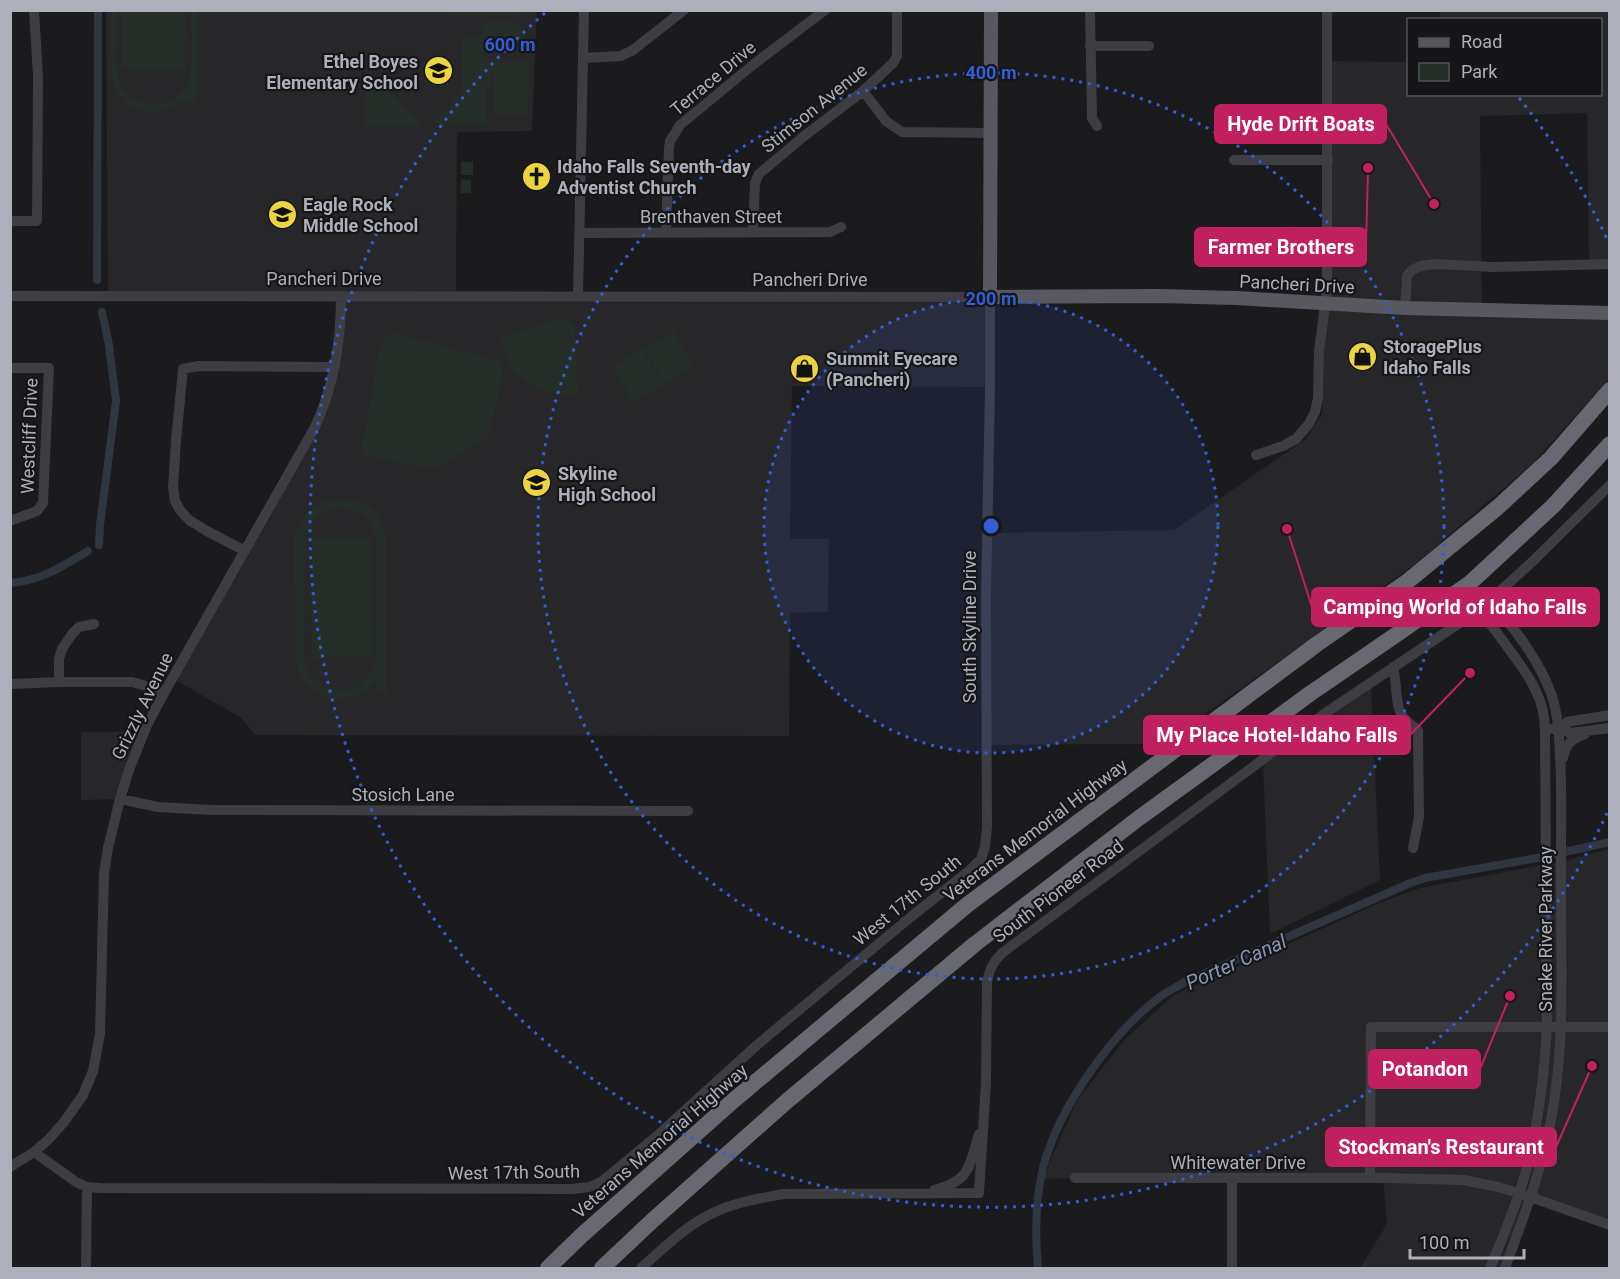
<svg xmlns="http://www.w3.org/2000/svg" width="1620" height="1279" viewBox="0 0 1620 1279" font-family="Roboto,sans-serif">
	<style>
		.built { fill: #272629 }
		.green { fill: #242d27; fill-rule: evenodd }
		.lines { fill: none; stroke-linecap: round; stroke-linejoin: round }
		.canal { stroke: #303640; stroke-width: 8 }
		.minor { stroke: #3d3d43; stroke-width: 10 }
		.major { stroke: #575860; stroke-width: 14 }
		.highway { stroke: #686872; stroke-width: 16 }
		.ring { fill: none; stroke: #335dd4; stroke-width: 3; stroke-dasharray: 3 6 }
		.labels { text-anchor: middle; dominant-baseline: central; stroke-width: 4.5; stroke-linejoin: round; paint-order: stroke }
		.poi-label { font-size: 18px; font-weight: bold; fill: #adafbb; stroke: #161518; text-anchor: start }
		.street-label { font-size: 18px; fill: #adafbb; stroke: #161518 }
		.water-label { font-size: 20px; font-style: italic; fill: #8696b5; stroke: #161518 }
		.centre { fill: #335dd4; stroke: #161518; stroke-width: 3 }
		.ring-label { font-size: 18px; text-anchor: middle; font-weight: bold; fill: #335dd4; stroke: #161518; stroke-width: 4.5; stroke-linejoin: round; paint-order: stroke }
		.leader { fill: none; stroke: #c12060; stroke-width: 2 }
		.callout-dot { fill: #c12060; stroke: #161518; stroke-width: 2 }
		.callout { fill: #c12060; stroke: #c12060; stroke-width: 2 }
		.callout-label { font-size: 20px; text-anchor: middle; font-weight: bold; fill: #fff }
	</style>
	<rect width="100%" height="100%" fill="#1b1a1c"/>
	<path class="built" d="M106 11H537L532 131 457 132 456 296 990 297V387L792 386 790 539H829L828 612 790 613 789 736 255 735 240 717 172 678 323 410 341 297 108 296Z
		M1440 11H1609V264L1589 265 1587 113 1480 116 1482 310 1609 313 1608 380 1534 462 1418 562 1163 744 990 745 991 533 1174 530 1306 439 1322 414 1326 303 1327 61 1408 62V94H1600V20L1440 19Z
		M1371 688 1380 880 1270 934 1263 765Z
		M81 732H144L120 799 81 800Z
		M1609 849V1226L1531 1198 1504 1268H1360L1387 1224 1383 1178H1075L1044 1179 1050 1161 1078 1099 1126 1038 1174 995 1379 903 1420 888 1568 860Z"/>
	<path class="green" d="M111 11H117C117 23 117 35 117 47 116 76 118 102 154 104 165 104 179 98 185 88 195 73 191 29 191 11H197V103L182 101 171 108 158 112 143 111 125 103 115 89 111 75Z
		M122 11H186L185 69H121Z
		M448 11H523V15H448Z
		M514 21 524 32V44H486V60H492V89H486V124H439L435 120 462 92 461 36H481V27L488 22Z
		M494 61H529L528 115H494Z
		M365 64 423 126H365Z
		M461 162H473V175H461Z
		M461 179 471 180V193H460Z
		M562 317 575 326 578 394C549 395 522 389 507 361 504 354 502 345 500 338Z
		M674 331 695 367 664 384 644 348Z
		M394 333 501 361 504 377 487 438 436 469 360 455 381 341Z
		M643 349 663 385 633 402 612 366Z
		M330 499C363 498 379 504 386 538L387 694 377 693 376 681C373 684 370 688 366 691 359 695 352 697 344 698 315 701 302 686 295 660L294 538C301 516 308 507 330 499ZM338 508C363 511 371 518 377 543V658C374 668 370 676 362 683 345 696 318 690 308 671 306 667 305 661 304 657L305 539C312 519 317 513 338 508Z
		M372 537 373 657 312 658 311 538Z"/>
	<g class="lines">
		<path class="canal" d="M97 280 98 10
			M99 545 100 525 116 401 109 345 102 312
			M10 583C41 581 63 566 88 551
			M1038 1268C1035 1235 1035 1201 1043 1168 1058 1109 1112 1032 1161 996 1168 991 1177 987 1185 982L1408 884 1425 878 1537 858 1610 842"/>
		<path class="minor" d="M1090 10 1092 118 1097 126
			M1090 46H1149
			M584 58 621 56 633 50 684 10
			M863 91 886 121 902 132 991 133
			M1234 160H1328
			M10 221H37L38 76 34 10
			M666 232 669 148 670 141 680 125 754 64 825 10
			M753 232 755 183 759 174 803 137 863 91 893 63 897 56V10
			M579 233 830 232 841 227
			M10 296 990 297V387L986 597 987 827 985 847 981 859 969 871 912 916 757 1045 658 1135 601 1182 589 1187 572 1189 100 1188 87 1187 76 1182 34 1152
			M578 296 584 10
			M1405 308 1407 276 1412 270 1421 266 1435 264 1493 267 1610 264
			M10 368H49L43 503 37 511 10 521
			M1256 455 1283 446 1296 439 1308 425 1315 412 1318 398 1319 352 1327 289V10
			M245 551 205 530 189 520 180 510 175 501 173 487 176 441 183 369 198 366 335 367
			M1491 601C1515 630 1539 659 1552 696 1558 715 1559 734 1560 754 1562 789 1561 823 1561 858 1560 940 1566 1023 1554 1103 1545 1161 1525 1214 1505 1268
			M1479 610C1491 624 1501 638 1511 652 1529 676 1545 699 1545 730L1547 1028C1544 1077 1538 1130 1524 1178 1515 1209 1502 1239 1490 1268
			M1393 667C1397 680 1395 704 1401 714 1405 721 1413 725 1418 731L1419 817 1413 848
			M59 682V659L62 649 72 634 79 627 94 624
			M10 684 59 682H132L150 687 164 693
			M1564 728 1567 722 1610 715
			M1552 729 1564 728 1569 733 1610 728
			M1563 758C1566 744 1571 739 1585 734
			M120 799 158 807 210 810 688 811
			M10 1167 34 1152 49 1139 64 1122 83 1095 93 1071 100 1034 104 873 108 848 120 799 129 770 147 725 164 693 315 427C334 386 341 341 341 296
			M1075 1178H1384L1464 1180 1498 1187 1519 1193 1610 1225
			M1370 1178 1371 1027H1610
			M934 1190C971 1181 969 1166 979 1134
			M86 1268 87 1187
			M641 1268C662 1250 682 1229 707 1216 730 1203 757 1199 783 1194L979 1193 986 1082 987 983C989 970 993 962 1002 953L1324 714 1479 610 1532 562 1610 485
			M1232 1268V1178"/>
		<path class="major" d="M991 10 990 297 1158 296 1236 298 1405 308 1610 313"/>
		<path class="highway" d="M548 1268 582 1235 734 1100 967 905 1317 644 1408 581 1498 507 1551 458 1610 390
			M602 1268 653 1220 787 1101 975 944 1139 818 1311 693 1400 632 1470 583 1553 506 1610 444"/>
	</g>
	<circle cx="991" cy="526" r="227" fill="#335dd4" fill-opacity=".12"/>
	<g class="ring">
		<circle cx="991" cy="526" r="227"/>
		<circle cx="991" cy="526" r="453"/>
		<path d="M1607 813A680 680 0 1 1 545 13M1519 98A680 680 0 0 1 1607 239"/>
	</g>
	<defs>
		<symbol id="school-disc" viewBox="-11 -11 22 22"><circle r="9.5" fill="#ecd342" stroke="#161518"/><path d="M0-5L7-2L0 1L-7-2ZM-4 1L0 2.5L4 1V4Q0 6-4 4Z" fill="#111"/></symbol>
		<symbol id="church-disc" viewBox="-11 -11 22 22"><circle r="9.5" fill="#ecd342" stroke="#161518"/><path d="M-1.2-6h2.4v3.5h3.3v2.4h-3.3V6h-2.4V-.1h-3.3v-2.4h3.3Z" fill="#111"/></symbol>
		<symbol id="shop-disc" viewBox="-11 -11 22 22"><circle r="9.5" fill="#ecd342" stroke="#161518"/><path d="M-5-2.5h2.3a2.7 3.5 0 0 1 5.4 0H5L5.5 6h-11ZM-1.5-2.5h3a1.5 2.3 0 0 0-3 0Z" fill="#111"/></symbol>
	</defs>
	<g fill-rule="evenodd">
		<use href="#school-disc" x="422" y="54" width="33" height="33"/>
		<use href="#church-disc" x="520" y="160" width="33" height="33"/>
		<use href="#school-disc" x="266" y="198" width="33" height="33"/>
		<use href="#shop-disc" x="1346" y="340" width="33" height="33"/>
		<use href="#shop-disc" x="788" y="352" width="33" height="33"/>
		<use href="#school-disc" x="520" y="466" width="33" height="33"/>
	</g>
	<g class="labels">
		<g class="poi-label">
			<text x="418" y="61" text-anchor="end">Ethel Boyes<tspan x="418" dy="21">Elementary School</tspan></text>
			<text x="557" y="166">Idaho Falls Seventh-day<tspan x="557" dy="21">Adventist Church</tspan></text>
			<text x="303" y="204">Eagle Rock<tspan x="303" dy="21">Middle School</tspan></text>
			<text x="1383" y="346">StoragePlus<tspan x="1383" dy="21">Idaho Falls</tspan></text>
			<text x="826" y="358">Summit Eyecare<tspan x="826" dy="21">(Pancheri)</tspan></text>
			<text x="558" y="473">Skyline<tspan x="558" dy="21">High School</tspan></text>
		</g>
		<g class="street-label">
			<text transform="translate(713 78) rotate(-40)">Terrace Drive</text>
			<text transform="translate(814 108) rotate(-39)">Stimson Avenue</text>
			<text x="711" y="216">Brenthaven Street</text>
			<text x="324" y="278">Pancheri Drive</text>
			<text x="810" y="279">Pancheri Drive</text>
			<text transform="translate(1297 284) rotate(3)">Pancheri Drive</text>
			<text transform="translate(29 436) rotate(-88)">Westcliff Drive</text>
			<text transform="translate(969 627) rotate(-90)">South Skyline Drive</text>
			<text transform="translate(142 706) rotate(-64)">Grizzly Avenue</text>
			<text x="403" y="794">Stosich Lane</text>
			<text transform="translate(1035 830) rotate(-37)">Veterans Memorial Highway</text>
			<text transform="translate(1058 891) rotate(-37)">South Pioneer Road</text>
			<text transform="translate(907 900) rotate(-39)">West 17th South</text>
			<text transform="translate(1545 929) rotate(-90)">Snake River Parkway</text>
			<text transform="translate(660 1141) rotate(-41)">Veterans Memorial Highway</text>
			<text x="1238" y="1162">Whitewater Drive</text>
			<text transform="translate(514 1172) rotate(-1)">West 17th South</text>
		</g>
		<g class="water-label">
			<text transform="translate(1236 962) rotate(-24)">Porter Canal</text>
		</g>
	</g>
	<circle cx="991" cy="526" r="9" class="centre"/>
	<g class="ring-label">
		<text x="510" y="51">600 m</text>
		<text x="991" y="79">400 m</text>
		<text x="991" y="305">200 m</text>
	</g>
	<path class="leader" d="M1434 204L1386 124M1368 168L1366 247M1287 529L1312 607M1470 673L1410 735M1510 996L1480 1069M1592 1066L1556 1147"/>
	<g class="callout-dot">
		<circle cx="1434" cy="204" r="6"/>
		<circle cx="1368" cy="168" r="6"/>
		<circle cx="1287" cy="529" r="6"/>
		<circle cx="1470" cy="673" r="6"/>
		<circle cx="1510" cy="996" r="6"/>
		<circle cx="1592" cy="1066" r="6"/>
	</g>
	<g class="callout">
		<rect x="1215" y="105" width="171" height="38" rx="6"/>
		<rect x="1195" y="228" width="171" height="38" rx="6"/>
		<rect x="1312" y="588" width="287" height="38" rx="6"/>
		<rect x="1144" y="716" width="266" height="38" rx="6"/>
		<rect x="1369" y="1050" width="111" height="38" rx="6"/>
		<rect x="1326" y="1128" width="230" height="38" rx="6"/>
	</g>
	<g class="callout-label">
		<text x="1301" y="131">Hyde Drift Boats</text>
		<text x="1281" y="254">Farmer Brothers</text>
		<text x="1455" y="614">Camping World of Idaho Falls</text>
		<text x="1277" y="742">My Place Hotel-Idaho Falls</text>
		<text x="1425" y="1076">Potandon</text>
		<text x="1441" y="1154">Stockman's Restaurant</text>
	</g>
	<rect width="1620" height="1279" fill="none" stroke="#adafbb" stroke-width="24"/>
	<rect x="1407" y="18" width="195" height="78" fill="#161518" stroke="#525359" stroke-width="1.5"/>
	<rect x="1419" y="38" width="30" height="9" fill="#575860" stroke="#525359" stroke-width="1.5"/>
	<text x="1461" y="48" font-size="18" fill="#adafbb">Road</text>
	<rect x="1419" y="63" width="30" height="18" fill="#242d27" stroke="#525359" stroke-width="1.5"/>
	<text x="1461" y="78" font-size="18" fill="#adafbb">Park</text>
	<path d="M1410 1249v9h114v-9" fill="none" stroke="#adafbb" stroke-width="3"/>
	<text x="1419" y="1249" font-size="18" fill="#adafbb" stroke="#161518" stroke-width="4.5" paint-order="stroke">100 m</text>
</svg>
